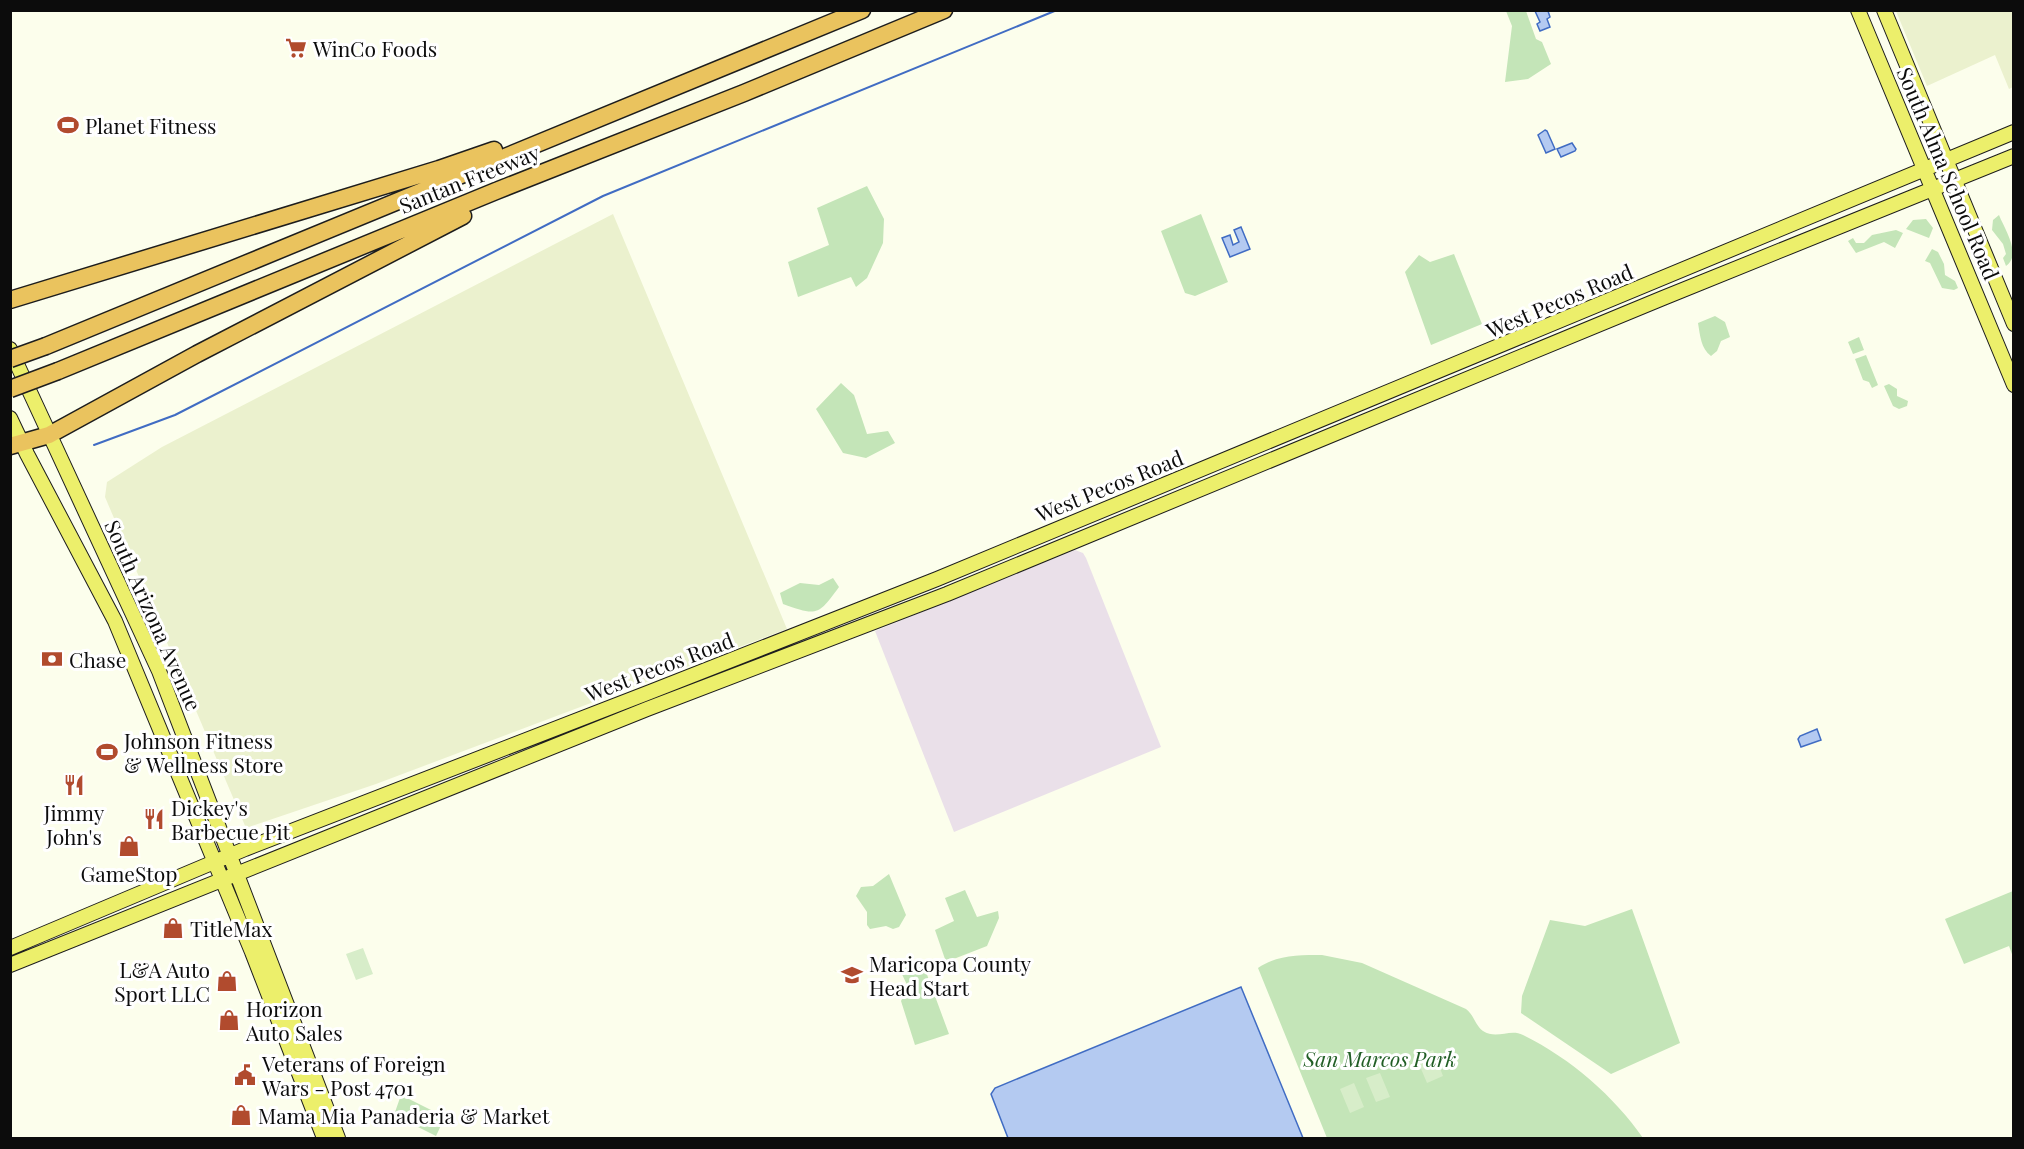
<svg xmlns="http://www.w3.org/2000/svg" width="2024" height="1149" viewBox="0 0 2024 1149" font-family="'Playfair Display',serif">
	<style>
		.industrial { fill: #eae0e9 }
		.farmland { fill: #ebf1ce }
		.green { fill: #c4e5b8 }
		.pitch { fill: #d7edc9 }
		.water { fill: #b4caf1; stroke: #406cc3; stroke-width: 1.5 }
		.lines { fill: none; stroke-linecap: round; stroke-linejoin: round }
		.stream { stroke: #406cc3; stroke-width: 2 }
		.major-casing { stroke: #1d1d1d; stroke-width: 16 }
		.highway-casing { stroke: #1d1d1d; stroke-width: 19 }
		.major { stroke: #ecef6b; stroke-width: 14 }
		.highway { stroke: #eac35e; stroke-width: 16 }
		.highway-bridge-casing { stroke: #1d1d1d; stroke-width: 19; stroke-linecap: butt }
		.highway-bridge { stroke: #eac35e; stroke-width: 16 }
		.labels { text-anchor: middle; dominant-baseline: central; stroke-width: 6; stroke-linejoin: round; paint-order: stroke }
		.poi-label { font-size: 21px; fill: #0c0c0c; stroke: #fff; text-anchor: start }
		.street-label { font-size: 21px; fill: #0c0c0c; stroke: #fff }
		.park-label { font-size: 21px; font-style: italic; fill: #215e25; stroke: #fff }
	</style>
	<rect width="100%" height="100%" fill="#fcfeec"/>
	<path class="industrial" d="M1075 550 1083 553 1086 558 1161 747 954 832 875 631Z"/>
	<path class="farmland" d="M1896 11H2013V87L2009 89 1995 55 1927 86Z
		M613 214 787 629 376 784 246 828 105 497 107 482 162 447Z"/>
	<path class="green" d="M1506 11H1526L1536 39 1542 42 1551 64 1528 79 1505 82 1512 26Z
		M867 186 884 219 883 243 867 278 856 287 851 277 798 297 788 262 829 245 817 208Z
		M1201 214 1228 282 1195 296 1185 293 1161 231Z
		M1999 215C2005 230 2022 255 2006 266L2003 258 2006 254 2003 244 1992 230 1993 220Z
		M1926 219 1933 228 1929 238 1906 229 1913 220Z
		M1896 230 1903 233 1895 248 1884 242 1856 253 1848 241 1853 238 1856 243H1864L1872 235Z
		M1932 249 1938 252 1944 264 1945 275 1955 281 1958 288 1954 290 1942 288 1930 263 1925 261Z
		M1454 254 1482 324 1431 345 1405 272 1419 255 1430 262Z
		M1715 316 1725 322 1730 337 1721 341 1717 351 1711 356C1701 349 1700 335 1698 323Z
		M1859 337 1864 350 1853 354 1848 342Z
		M1866 355 1878 385 1872 388 1869 382 1863 380 1855 359Z
		M841 383 854 395 867 434 888 431 895 443 866 458 843 453 816 409Z
		M1889 384 1897 389V396L1908 401 1907 406 1899 409 1893 406 1884 386Z
		M833 578 839 587C818 616 817 616 783 604L780 593 800 583 819 585Z
		M889 874 906 915 899 927 893 929 886 926 870 929 867 925V912L856 896 861 887 873 886Z
		M965 890 977 917 998 911 999 918 987 946 946 962 935 930 954 921 945 898Z
		M2013 891V957L2009 946 1964 964 1945 919Z
		M1632 909 1680 1043 1611 1074 1521 1013 1522 996 1550 920 1585 926Z
		M1322 955 1362 963 1466 1009C1474 1015 1475 1025 1483 1031 1497 1040 1510 1028 1523 1035 1570 1058 1614 1096 1643 1138H1327L1258 968C1276 955 1300 955 1322 955Z
		M922 961 949 1034 915 1045 901 1001 908 987 900 970Z
		M401 1095 445 1117 436 1136 394 1115Z"/>
	<path class="pitch" d="M363 948 373 974 356 980 346 954Z
		M1433 1050 1443 1076 1427 1083 1416 1057Z
		M1380 1073 1390 1097 1376 1102 1366 1078Z
		M1354 1083 1364 1107 1350 1113 1340 1089Z"/>
	<path class="water" d="M1535 11H1548L1550 17 1547 19 1550 27 1540 31 1537 24 1540 22Z
		M1545 130 1547 131 1555 149 1546 153 1538 135Z
		M1572 143 1576 149 1575 151 1561 157 1557 149Z
		M1241 227 1250 249 1230 257 1222 238 1230 235 1233 245 1239 242 1234 230Z
		M1817 729 1821 740 1801 747 1798 739 1800 736Z
		M1241 987 1303 1138H1008L991 1094 995 1088Z"/>
	<g class="lines">
		<path class="stream" d="M94 445 175 415 603 196 1057 10"/>
		<defs>
			<path id="major" d="M1858 10 2014 385
				M1884 10 2014 324
				M10 349 159 671 338 1138
				M10 418 27 454 115 621 252 952 324 1138
				M10 948 245 849 650 692 937 579 2014 132
				M10 965 647 709 947 594 1663 298 2014 156"/>
			<path id="highway" d="M10 300 439 169 494 150
				M46 346 862 10
				M58 371 496 191 744 93 944 10
				M10 446 49 435 197 354 463 216"/>
		</defs>
		<use href="#major" class="major-casing"/>
		<use href="#highway" class="highway-casing"/>
		<use href="#major" class="major"/>
		<use href="#highway" class="highway"/>
		<defs>
			<path id="highway-bridge" d="M10 359 46 346
				M10 389 58 371"/>
		</defs>
		<use href="#highway-bridge" class="highway-bridge-casing"/>
		<use href="#highway-bridge" class="highway-bridge"/>
	</g>
	<defs>
		<symbol id="supermarket-bare" viewBox="-9 -9 18 18"><path d="M-6-5.5h2.5l.6 2H6L4.5 2H-2.5L-4.4-4H-6ZM-1.5 3.2a1.3 1.3 0 1 0 .1 0ZM3 3.2a1.3 1.3 0 1 0 .1 0Z" fill="#b14b2e" stroke="#fff" stroke-width="2.5" paint-order="stroke"/></symbol>
		<symbol id="stadium-bare" viewBox="-9 -9 18 18"><path d="M0-5a6.5 5 0 1 0 0 10a6.5 5 0 1 0 0-10ZM-3.5-1.8h7v3.6h-7Z" fill="#b14b2e" stroke="#fff" stroke-width="2.5" paint-order="stroke"/></symbol>
		<symbol id="bank-bare" viewBox="-9 -9 18 18"><path d="M-6-4H6V4H-6ZM0-2.3a2.3 2.3 0 1 0 0 4.6a2.3 2.3 0 1 0 0-4.6Z" fill="#b14b2e" stroke="#fff" stroke-width="2.5" paint-order="stroke"/></symbol>
		<symbol id="restaurant-bare" viewBox="-9 -9 18 18"><path d="M-5-6h1v4h1v-4h1v4h1v-4h1v5L-1.5 .5V6h-2V.5L-5-1ZM5-6V6H3V1.5H1.5Q1.5-4 5-6Z" fill="#b14b2e" stroke="#fff" stroke-width="2.5" paint-order="stroke"/></symbol>
		<symbol id="shop-bare" viewBox="-9 -9 18 18"><path d="M-5-2.5h2.3a2.7 3.5 0 0 1 5.4 0H5L5.5 6h-11ZM-1.5-2.5h3a1.5 2.3 0 0 0-3 0Z" fill="#b14b2e" stroke="#fff" stroke-width="2.5" paint-order="stroke"/></symbol>
		<symbol id="school-bare" viewBox="-9 -9 18 18"><path d="M0-5L7-2L0 1L-7-2ZM-4 1L0 2.5L4 1V4Q0 6-4 4Z" fill="#b14b2e" stroke="#fff" stroke-width="2.5" paint-order="stroke"/></symbol>
		<symbol id="civic-bare" viewBox="-9 -9 18 18"><path d="M-.6-6.5H3V-4.5H.6V-3L4-1V1h2V6H-6V1h2V-1L-.6-3ZM-1.2 2.5V6h2.4V2.5Z" fill="#b14b2e" stroke="#fff" stroke-width="2.5" paint-order="stroke"/></symbol>
	</defs>
	<g fill-rule="evenodd">
		<use href="#supermarket-bare" x="281" y="33" width="30" height="30"/>
		<use href="#stadium-bare" x="53" y="110" width="30" height="30"/>
		<use href="#bank-bare" x="37" y="644" width="30" height="30"/>
		<use href="#stadium-bare" x="92" y="737" width="30" height="30"/>
		<use href="#restaurant-bare" x="59" y="770" width="30" height="30"/>
		<use href="#restaurant-bare" x="139" y="804" width="30" height="30"/>
		<use href="#shop-bare" x="114" y="831" width="30" height="30"/>
		<use href="#shop-bare" x="158" y="913" width="30" height="30"/>
		<use href="#school-bare" x="837" y="960" width="30" height="30"/>
		<use href="#shop-bare" x="212" y="966" width="30" height="30"/>
		<use href="#shop-bare" x="214" y="1005" width="30" height="30"/>
		<use href="#civic-bare" x="230" y="1060" width="30" height="30"/>
		<use href="#shop-bare" x="226" y="1100" width="30" height="30"/>
	</g>
	<g class="labels">
		<g class="poi-label">
			<text x="313" y="48">WinCo Foods</text>
			<text x="85" y="125">Planet Fitness</text>
			<text x="69" y="659">Chase</text>
			<text x="124" y="740">Johnson Fitness<tspan x="124" dy="24">&amp; Wellness Store</tspan></text>
			<text x="171" y="807">Dickey's<tspan x="171" dy="24">Barbecue Pit</tspan></text>
			<text x="74" y="812" text-anchor="middle">Jimmy<tspan x="74" dy="24">John's</tspan></text>
			<text x="129" y="873" text-anchor="middle">GameStop</text>
			<text x="190" y="928">TitleMax</text>
			<text x="869" y="963">Maricopa County<tspan x="869" dy="24">Head Start</tspan></text>
			<text x="210" y="969" text-anchor="end">L&amp;A Auto<tspan x="210" dy="24">Sport LLC</tspan></text>
			<text x="246" y="1008">Horizon<tspan x="246" dy="24">Auto Sales</tspan></text>
			<text x="262" y="1063">Veterans of Foreign<tspan x="262" dy="24">Wars - Post 4701</tspan></text>
			<text x="258" y="1115">Mama Mia Panaderia &amp; Market</text>
		</g>
		<g class="street-label">
			<text transform="translate(1949 173) rotate(67)">South Alma School Road</text>
			<text transform="translate(469 178) rotate(-22)">Santan Freeway</text>
			<text transform="translate(1559 300) rotate(-23)">West Pecos Road</text>
			<text transform="translate(1109 485) rotate(-22)">West Pecos Road</text>
			<text transform="translate(154 615) rotate(66)">South Arizona Avenue</text>
			<text transform="translate(659 666) rotate(-21)">West Pecos Road</text>
		</g>
		<g class="park-label">
			<text x="1380" y="1058">San Marcos Park</text>
		</g>
	</g>
	<rect width="2024" height="1149" fill="none" stroke="#0c0c0c" stroke-width="24"/>
</svg>
